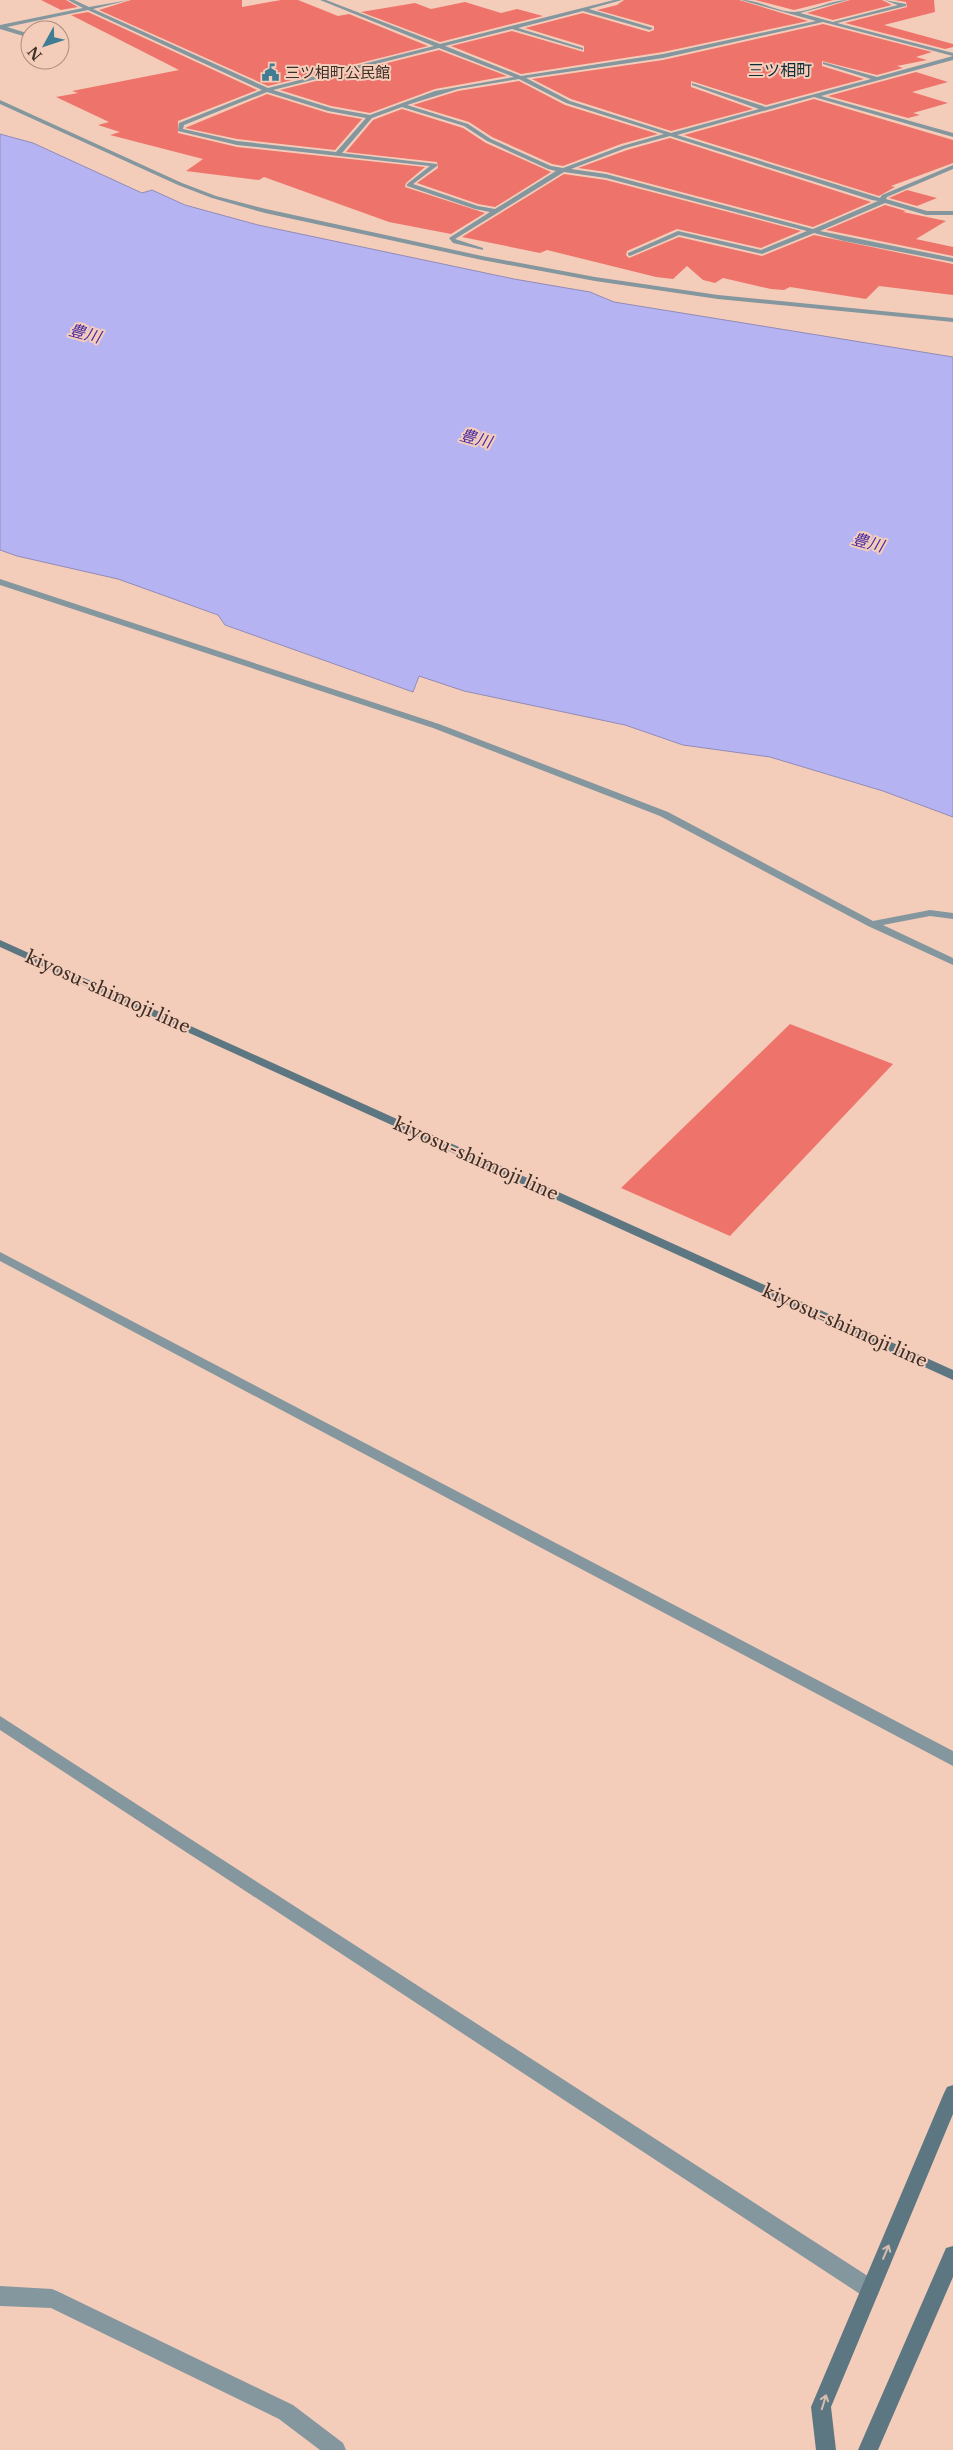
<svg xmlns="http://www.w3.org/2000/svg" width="953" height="2450" viewBox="0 0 953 2450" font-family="'Libre Baskerville','Noto Sans JP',serif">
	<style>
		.water { fill: #b6b3f3; stroke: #928bb6 }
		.building { fill: #ee746b }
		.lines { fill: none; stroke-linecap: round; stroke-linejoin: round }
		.street { fill: #84969e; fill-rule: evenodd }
		.secondary { fill: #5d7782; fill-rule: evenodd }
		.oneway { stroke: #d6bcaf }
		.labels { text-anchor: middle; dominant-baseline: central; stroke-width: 4; stroke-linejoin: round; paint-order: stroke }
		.far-poi-label { font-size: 15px; fill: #3d2e27; stroke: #f4cdba; text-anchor: start }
		.far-quarter-label { font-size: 16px; fill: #112d39; stroke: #f4cdba }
		.far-water-label { font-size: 16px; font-style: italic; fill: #482aa3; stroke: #f4cdba }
		.street-label { font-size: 18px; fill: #3d2e27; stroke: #f4cdba }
	</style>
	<rect width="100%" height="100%" fill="#f4cdba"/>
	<path class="water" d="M0 134 33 143 142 193 152 190 185 205 258 225 514 279 590 292 614 302 953 357V817L883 791 770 757 683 745 625 725 464 691 419 676 413 692 225 625 218 615 118 579 17 556 0 550Z"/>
	<path class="building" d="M41 0H66L78 7 61 10Z
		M131 0H242V7L281 0H298L338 16 349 14 428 46 268 86 99 10Z
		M624 0H739L808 21 663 52 521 74 451 46 512 31 584 52V46L525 28 583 13 649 32 654 30V26L597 10 617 5Z
		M755 0H834L794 10Z
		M850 0H882L892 5 833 20 807 13Z
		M894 0H934L935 12 884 25 953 44V47L945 49 845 23 907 7 906 2Z
		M465 2 501 13 517 9 543 16 440 42 361 12 415 3 431 9Z
		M88 12 257 90 178 121V133L237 147 425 167 406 183 405 187 485 213 451 234 389 222 264 177 259 180 186 171 203 159 110 135 120 132 98 125 109 122 56 97 78 93 72 91 179 70 71 15Z
		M823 24 932 52 916 57 927 60 897 66 903 68 877 75 822 61V66L864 79 766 105 691 81V87L753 109 671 131 571 99 532 79 663 60Z
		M439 50 507 76 435 89 370 113 331 106 280 90Z
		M916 72 948 82 912 92 948 103 913 113 920 115 908 118 828 96Z
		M519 81 565 105 658 134 621 144 563 166 552 164 492 137 469 122 413 105 458 91Z
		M267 94 328 113 362 119 335 150 237 139 185 128Z
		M814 99 953 140V163L891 186 895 187 879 196 684 135Z
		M402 109 463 128 486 143 551 172 495 207 478 204 417 183 438 168 437 162 346 152 373 120Z
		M670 138 871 202 813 227 606 172 578 168 627 150Z
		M564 174 606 180 801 231 761 248 677 229 627 251 626 255 629 258 679 237 762 256 814 235 953 264V295L879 286 866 299 790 287 784 290 771 289 723 278 715 283 703 280 687 266 673 279 656 277 547 250 540 253 462 237Z
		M907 190 937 198 917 206 889 198Z
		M885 205 906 211 903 212 946 221 916 239 953 247V256L826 230Z
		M790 1024 893 1064 730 1236 621 1188Z"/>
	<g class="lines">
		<path class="street" d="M68 0H74L89 7 129 0 93 9 268 88 434 46 320 0H326L440 44 614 0H622L589 9 653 28 650 30 583 11 518 28 583 48V50L512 29 445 46 521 76 663 54 816 21 741 0C759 0 778 12 794 12 813 11 830 0 848 0L800 13 833 22 898 5 884 0 906 4V6L837 23 953 53V60L821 96 953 133V137L814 97 677 135 880 198 882 195 953 165V169L887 197 886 199 927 211H953V215H926L885 203 820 231 953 258V262L844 241 814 233 762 254 679 235 630 256 628 255V253L678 231 761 250 807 231 606 178 564 172 455 239 483 248V250L453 243 449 238 490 212 475 209 407 186V184L430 166 237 145 178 131 179 123 262 90 88 10 7 27 30 34V38L0 29V25L83 8ZM823 22 953 56 877 77 823 62V64L871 79 766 107 692 83V85L759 109 671 133 570 101 526 78 663 58ZM439 48 514 77 435 91 370 115 331 108 273 90ZM519 79 566 103 664 134 622 146 563 168 551 166 491 139 468 124 407 105 458 89ZM267 92 328 111 366 118 336 152 237 141 183 129 184 125ZM402 107 464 126 487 141 548 169 556 171 495 209 478 206 413 184 437 166V164L342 153 372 118ZM670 136 872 200 878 201 813 229 606 174 571 169 626 148Z
			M60 51 64 53V55H60Z
			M0 100 182 183 216 196 266 209 482 256 595 277 718 295 953 318V322L718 299 595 281 482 260 265 213 212 198 178 185 0 104Z
			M0 579 439 724 668 812 873 921 930 910 953 913V919L930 916 883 925 953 958V965L868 926 660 816 433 728 0 585Z
			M0 1252 953 1751V1766L0 1261Z
			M0 1716 877 2282 880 2289 877 2296 870 2299 863 2296 0 1730Z
			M0 2286 52 2289 59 2292 293 2405 343 2443 346 2450H320L279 2419 51 2308 0 2306Z"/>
		<path class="secondary" d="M0 940 953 1370V1380L0 947Z
			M953 2085V2114L831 2407 836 2450H816L811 2407 944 2093 947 2087Z
			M953 2246V2277L878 2450H858L946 2248Z"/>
	</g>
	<defs><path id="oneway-shaft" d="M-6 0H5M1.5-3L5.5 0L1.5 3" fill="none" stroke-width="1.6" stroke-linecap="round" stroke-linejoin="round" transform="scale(1.25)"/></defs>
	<g class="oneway">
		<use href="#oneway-shaft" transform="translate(886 2252) rotate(-67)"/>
		<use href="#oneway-shaft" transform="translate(824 2402) rotate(-73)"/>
	</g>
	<defs>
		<symbol id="civic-bare" viewBox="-9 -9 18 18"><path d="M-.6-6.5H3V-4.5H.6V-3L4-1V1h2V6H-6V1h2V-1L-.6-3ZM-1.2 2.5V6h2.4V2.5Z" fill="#407c93" stroke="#f4cdba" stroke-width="2.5" paint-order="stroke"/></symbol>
	</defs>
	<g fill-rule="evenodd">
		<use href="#civic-bare" x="258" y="60" width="25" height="25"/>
	</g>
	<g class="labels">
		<g class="far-poi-label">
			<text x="285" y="72">三ツ相町公民館</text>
		</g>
		<g class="far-quarter-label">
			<text x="780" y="70">三ツ相町</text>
		</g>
		<g class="far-water-label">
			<text transform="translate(85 333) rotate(15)">豊川</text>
			<text transform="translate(476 438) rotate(15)">豊川</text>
			<text transform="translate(868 542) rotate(15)">豊川</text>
		</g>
		<g class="street-label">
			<text transform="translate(108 992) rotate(24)">kiyosu-shimoji line</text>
			<text transform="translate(476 1159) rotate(24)">kiyosu-shimoji line</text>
			<text transform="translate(845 1326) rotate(24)">kiyosu-shimoji line</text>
		</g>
	</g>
	<g transform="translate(45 45) rotate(230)"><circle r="24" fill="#f4cdba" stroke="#ab8d7f"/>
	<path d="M0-4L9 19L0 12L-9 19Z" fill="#407c93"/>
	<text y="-8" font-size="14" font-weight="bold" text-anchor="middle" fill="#3d2e27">N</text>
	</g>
</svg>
